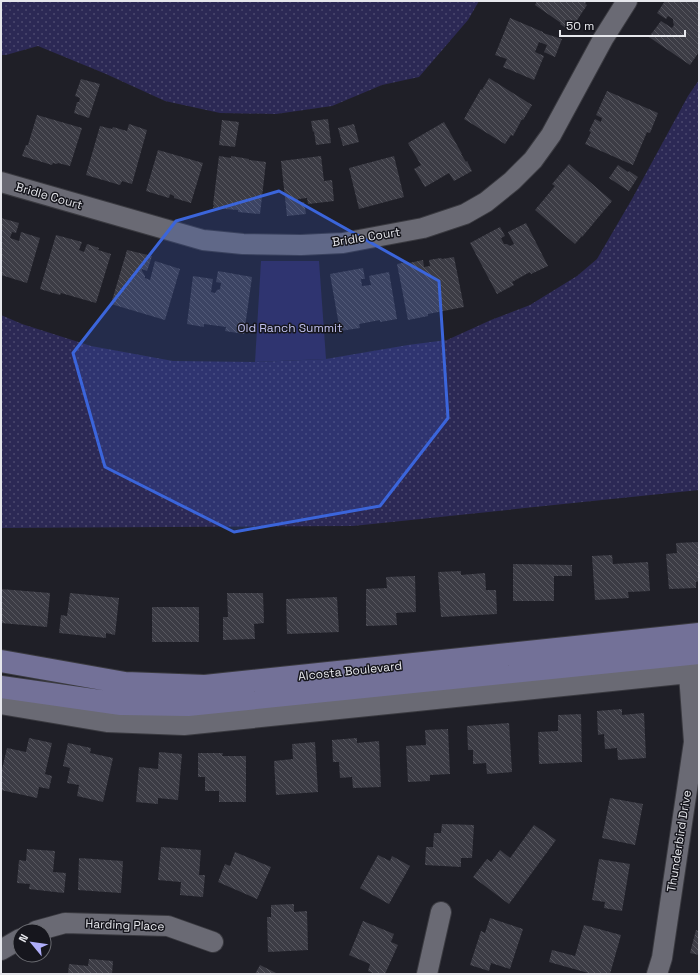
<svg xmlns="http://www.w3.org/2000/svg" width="700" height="975" viewBox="0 0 700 975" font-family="'Space Grotesk',sans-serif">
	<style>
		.grass { fill: url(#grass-dots) }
		.green { fill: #2c2955 }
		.building { fill: url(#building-back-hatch) }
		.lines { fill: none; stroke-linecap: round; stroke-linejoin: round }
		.minor-casing { stroke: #3a3a40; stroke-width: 22 }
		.secondary-casing { stroke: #3a3a40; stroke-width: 24 }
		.minor { stroke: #6a6a74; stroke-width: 20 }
		.secondary { stroke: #737198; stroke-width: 22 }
		.marked { fill: #3b65db; fill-opacity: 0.2; stroke: #3b65db; stroke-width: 3; stroke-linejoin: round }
		.labels { text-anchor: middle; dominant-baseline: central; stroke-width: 3; stroke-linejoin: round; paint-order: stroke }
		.street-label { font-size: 12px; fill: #e6e7ec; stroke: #16161d }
		.park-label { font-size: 12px; fill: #c0c1ee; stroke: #16161d }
	</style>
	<defs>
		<pattern id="grass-dots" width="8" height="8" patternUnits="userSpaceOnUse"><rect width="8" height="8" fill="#2c2955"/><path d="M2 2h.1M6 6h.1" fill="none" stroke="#4b486e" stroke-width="1.8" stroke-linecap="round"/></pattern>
		<pattern id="building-back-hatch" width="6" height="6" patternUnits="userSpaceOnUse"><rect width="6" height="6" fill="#3c3c45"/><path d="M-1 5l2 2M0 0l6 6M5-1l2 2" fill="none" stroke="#585860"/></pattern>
	</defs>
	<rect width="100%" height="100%" fill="#1f1f27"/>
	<path class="grass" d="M1 1H479L468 20 419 77 382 85 332 106 276 114 220 113 165 101 106 74 38 46 6 55H1Z
		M699 80V490L353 526 1 528V315L22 324 91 346 173 361 255 362 326 359 408 345 447 340 491 320 530 305 577 276 597 259 632 199 688 96Z"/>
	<path class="green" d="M261 261H319L326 359 255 362Z"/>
	<path class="building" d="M537 1H587L585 4 587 5 570 31 560 24 561 23 535 5Z
		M665 1H699V47L698 49 699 50V52L690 65 649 37 661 21 672 28 674 25 673 22V19L668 16 666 19 657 13Z
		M510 18 543 32V33L562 39 555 57 544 52 547 45 539 42 535 52 544 56 534 80 503 67 507 59 495 55Z
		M489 78 532 105 523 120 522 119 513 136 511 135 505 144 464 119 481 89 482 90Z
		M81 79 100 84 89 118 74 113 77 102H79L80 98 75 96Z
		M607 91 658 113 650 133 647 132 633 165 585 144 591 132 589 131 595 119 601 122 602 118 596 115Z
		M37 115 82 128 70 166 58 163 57 164 53 163 52 165 22 156 26 145H28Z
		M328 119 331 143 316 145 314 131 313 132 311 121Z
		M222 120 239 122 235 147 219 145Z
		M444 122 462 154H461L466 162 467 161 472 171 454 181 449 173 425 187 414 169 421 165 408 143Z
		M129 124 147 130 132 184 122 181 120 185 86 175 100 126 112 129 113 127 127 131Z
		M354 124 359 142 343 146 338 128Z
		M158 150 203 163 191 203 174 198V196L170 194 169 198 146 191Z
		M219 156 231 158V156L249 159V160L266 162 260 214 238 212V210L213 208 214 205H213Z
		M321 156 324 181 332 180 334 201 308 204 307 198 298 199V203L304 202 306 214 287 216 281 161Z
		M394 156 404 197 359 209 349 168Z
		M569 164 612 201 582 237V236L575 244 535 210 555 186 552 184Z
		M618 165 628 172 629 171 638 177 629 191 609 178Z
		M1 218 19 223 16 233 12 232 10 238 19 241 21 232 40 238 27 283 1 275Z
		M526 223 548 266 531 274 530 272 512 282 514 285 497 294 470 243 500 227 505 236 501 238 504 244H507L510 246 514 244 508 232Z
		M56 235 82 242 79 250 84 252 87 244 99 248 98 250 111 254 96 303 61 293 60 295 40 289Z
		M127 250 152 256 147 271 142 269V271L145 276V278L150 280 155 261 180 269 165 320 111 304Z
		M454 257 464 307 428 314V316L408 320 397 264 408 262 409 263 423 260 424 267 430 266 429 260 441 258 442 259Z
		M363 268 365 279H361L362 286 371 285 369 276 389 272 397 319 380 322V320L359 324 360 328 340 331 330 274Z
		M218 271 252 277 244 334 225 331 226 327 204 324V327L187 324 193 276 213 279 211 292 215 293 217 290 220 289 221 283 216 282Z
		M699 542V581L696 582V588L669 589 666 554 677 553 676 543Z
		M612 555 613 564 648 562 650 591 628 592 629 598 595 600 592 556Z
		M513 564 572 565V576H554V601H513Z
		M461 571V575L485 573 486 590H496L497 614 441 617 438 572Z
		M415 576 416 612 396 613 397 625 366 626V589L387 588 386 577Z
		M1 589 50 593 47 627 1 623Z
		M70 593 119 598 115 635 106 633V638L59 633 61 615 67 616Z
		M227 593H263L264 623 254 624 255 639 223 640V617H228Z
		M337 597 339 632 287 634 286 599Z
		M152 607H199V642H152Z
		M622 709V715L644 713 646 758 618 760 617 748 605 749 604 734 598 735 597 711Z
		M581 714 582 762 539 764 538 732 558 731V715Z
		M509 723 512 772 487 774 486 763 473 764V750H468L467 726Z
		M448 729 450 774 430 775V781L408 782 406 746 426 745 425 730Z
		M29 738 52 743 45 774 52 776 49 789 39 787 37 798 1 790V774L7 748 26 752Z
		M357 738V743L379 741 381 787 353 788 352 777 340 778 339 762H333L332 740Z
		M315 742 318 792 276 795 274 761 293 759 292 744Z
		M68 743 91 748 90 753 113 758 103 802 77 796 79 785 67 783 70 768 63 766Z
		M159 752 182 754 178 800 158 798V804L136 802 139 767 158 769Z
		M198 753H223L222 756H246V802H219V791H205V777H198Z
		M610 798 643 804 635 845 602 838Z
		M442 824 474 825 472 858H461V867L425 865 426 847H433L434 833H441Z
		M534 825 556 840 509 904 473 877 487 859 491 862 500 850 510 858Z
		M161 847 201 850 199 875H205L203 897 180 895 181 882 158 880Z
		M27 849 55 851 53 872 66 873 64 893 29 889 30 884 17 883 19 860 26 861Z
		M235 852 271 867 257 899 218 882 225 864 230 866Z
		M378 855 390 861 392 856 410 866 389 904 360 888Z
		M79 858 123 861 121 893 78 890Z
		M599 859 630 864 622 911 604 908 605 902 592 900Z
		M294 904V912L307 911 308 950 268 952 267 917H271V905Z
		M490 918 523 929 510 969 491 963 489 971 470 965 481 931 485 933Z
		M363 921 394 934 391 942 398 945 385 974H375L368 971 370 964 349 955Z
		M584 925 621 935 610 974H592L549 962 552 950 575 956Z
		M696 930 699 931V955L690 953Z
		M89 959 113 961 112 974H68L69 964 88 966Z
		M260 965 278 974H255Z"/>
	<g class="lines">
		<defs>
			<path id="minor" d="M1 182 203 240 243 244 301 245 343 243 423 228 465 214 486 202 512 181 533 160 551 135 603 39 627 1
				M1 704 107 722 184 725 699 672
				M36 931 65 923 168 926 213 942
				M1 950 20 939
				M427 974 441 912
				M657 974 662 958 694 742 688 661"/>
			<path id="secondary" d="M1 661 125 683 205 686 699 634
				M1 687 121 704 188 705 699 653"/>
		</defs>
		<use href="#minor" class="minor-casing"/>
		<use href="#secondary" class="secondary-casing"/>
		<use href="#minor" class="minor"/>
		<use href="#secondary" class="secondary"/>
	</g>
	<path class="marked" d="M279 191 439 281 448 418 380 506 234 532 105 467 73 353 176 221Z"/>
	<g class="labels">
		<g class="street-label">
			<text transform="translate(49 196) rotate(16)">Bridle Court</text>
			<text transform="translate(366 237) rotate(-9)">Bridle Court</text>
			<text transform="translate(350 671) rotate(-6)">Alcosta Boulevard</text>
			<text transform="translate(679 841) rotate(-81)">Thunderbird Drive</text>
			<text transform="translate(125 925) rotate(2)">Harding Place</text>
		</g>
		<g class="park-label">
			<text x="290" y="328">Old Ranch Summit</text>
		</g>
	</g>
	<rect width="700" height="975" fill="none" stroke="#e6e7ec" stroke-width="4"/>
	<g transform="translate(32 943) rotate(299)"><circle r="19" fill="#16161d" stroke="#696a70"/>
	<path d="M0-3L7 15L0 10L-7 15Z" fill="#afaefa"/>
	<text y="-6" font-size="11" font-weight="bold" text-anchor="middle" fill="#e6e7ec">N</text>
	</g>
	<path d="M560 30v6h125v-6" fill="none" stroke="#e6e7ec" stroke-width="2"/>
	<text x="566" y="30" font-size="12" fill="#e6e7ec" stroke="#16161d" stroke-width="3" paint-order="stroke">50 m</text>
</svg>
